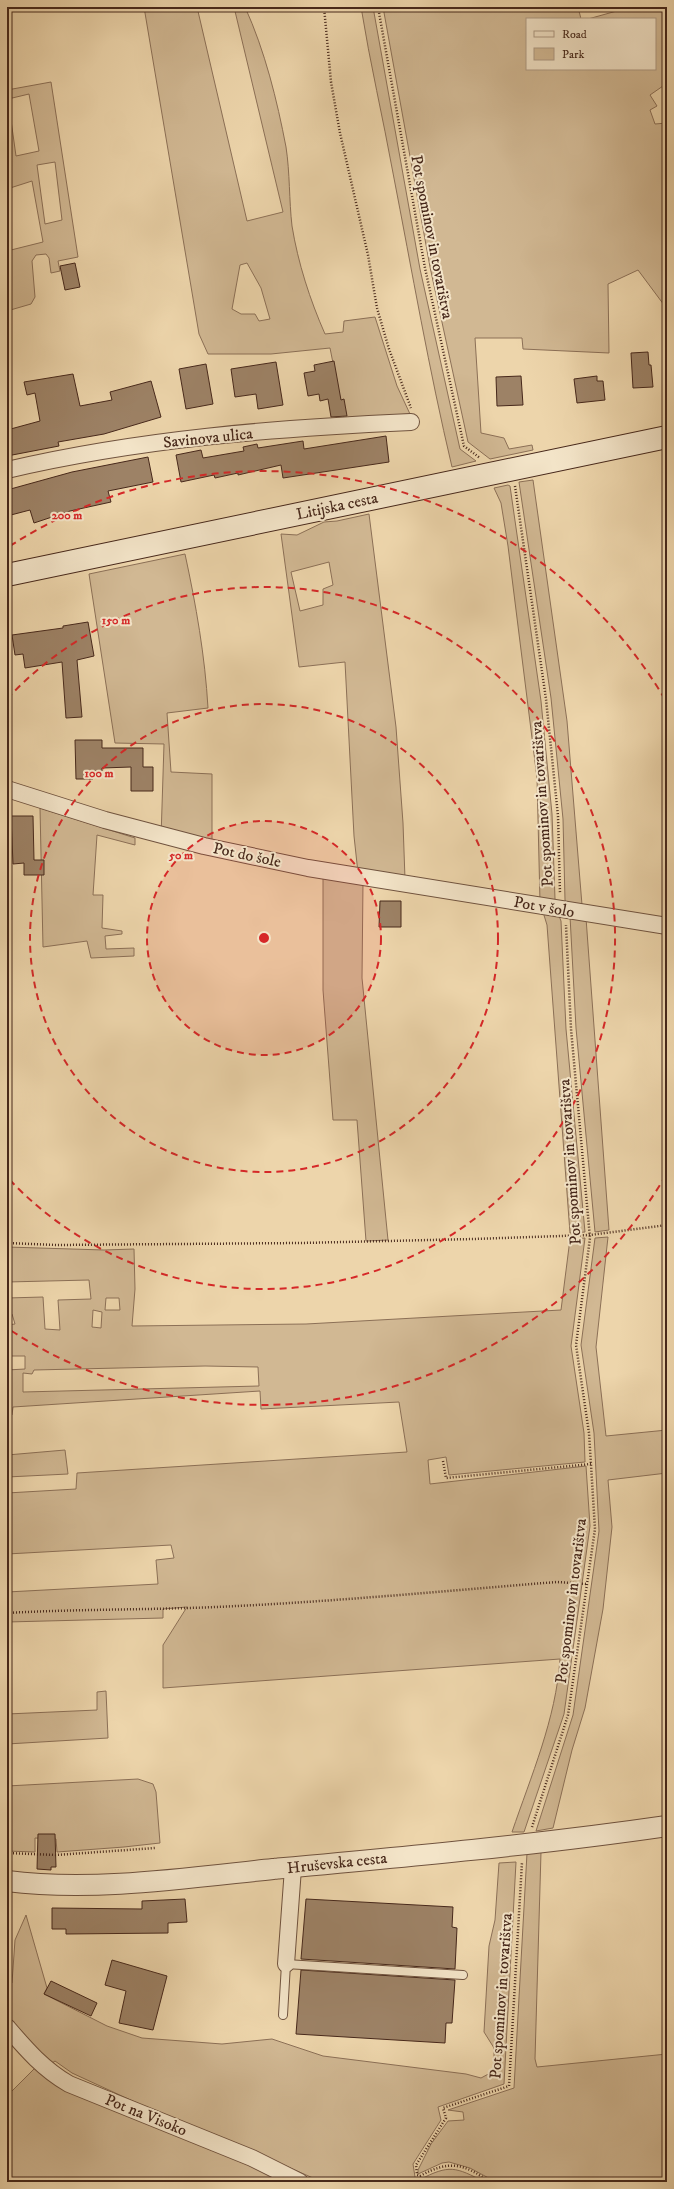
<svg xmlns="http://www.w3.org/2000/svg" width="674" height="2189" viewBox="0 0 674 2189" font-family="'IM FELL DW Pica',serif">
	<style>
		.green { fill: #d1b893; stroke: #8c7057; fill-rule: evenodd }
		.building { fill: #9d8266; stroke: #47281b }
		.lines { fill: none; stroke-linecap: round; stroke-linejoin: round }
		.service-casing { stroke: #70533f; stroke-width: 10 }
		.minor-casing { stroke: #70533f; stroke-width: 18 }
		.tertiary-casing { stroke: #70533f; stroke-width: 22 }
		.secondary-casing { stroke: #47281b; stroke-width: 24 }
		.path { stroke: #47281b; stroke-width: 2.5; stroke-dasharray: 1 2; stroke-linecap: butt }
		.service { stroke: #f3e4c8; stroke-width: 8 }
		.minor { stroke: #f3e4c8; stroke-width: 16 }
		.tertiary { stroke: #f3e4c8; stroke-width: 20 }
		.secondary { stroke: #f3e4c8; stroke-width: 22 }
		.ring { fill: none; stroke: #d62828; stroke-width: 2; stroke-dasharray: 7 5 }
		.labels { text-anchor: middle; dominant-baseline: central; stroke-width: 4; stroke-linejoin: round; paint-order: stroke }
		.street-label { font-size: 16px; fill: #47281b; stroke: #f3e4c8 }
		.centre { fill: #d62828; stroke: #f3e4c8; stroke-width: 2 }
		.ring-label { font-size: 12px; text-anchor: middle; font-weight: bold; fill: #d62828; stroke: #f3e4c8; stroke-width: 4; stroke-linejoin: round; paint-order: stroke }
	</style>
	<rect width="100%" height="100%" fill="#edd5ab"/>
	<filter id="stains"><feTurbulence type="fractalNoise" baseFrequency=".005" numOctaves="4"/><feColorMatrix values="0 0 0 0 .2 0 0 0 0 .09 0 0 0 0 .02 0 0 0 .5 -.17"/></filter>
	<radialGradient id="worn" r=".72"><stop offset=".6" stop-color="#630" stop-opacity="0"/><stop offset="1" stop-color="#630" stop-opacity=".3"/></radialGradient>
	<path class="green" d="M144 7H197L247 221 283 212 234 7H245C265 51 277 100 286 147 290 173 289 200 292 226 298 263 310 300 325 334L343 332 344 321 375 317 397 386 410 414 344 418 330 348 271 354H208L199 334ZM247 263 261 288 270 319 259 321 255 314H241L232 309 240 265Z
		M361 7H373L420 269 460 449 476 461 452 467C429 370 412 271 393 173 383 118 370 63 361 7Z
		M383 7H578L581 19H527V69H655V19H588L631 7H667V91L663 86 650 95 657 106 650 110 655 124 667 123V309L638 270 608 284 609 353 523 349 522 338H475L481 433 504 438 509 449 532 445 533 450 490 459 468 442 430 267Z
		M51 82 78 257 58 261 60 271 51 273 49 258 46 254 36 255 32 261 35 297 31 304 7 311V251L43 242 32 181 7 189V90ZM29 94 39 151 16 156 8 99ZM55 162 62 220 45 224 37 165Z
		M533 480 567 721 582 905 566 903 565 900 563 819 551 698 519 482Z
		M508 485 510 486 541 701 552 814 555 899 553 902H540L537 778 508 546 501 503 494 488Z
		M369 514 396 727 403 823 405 879 358 873 354 836 345 662 299 667 281 534 297 535 324 522 337 521ZM329 562 333 585 323 589V605L300 611 291 572Z
		M185 554C196 605 205 656 208 708L167 713 171 772 212 774V848L161 838 164 744 115 743 89 574Z
		M40 808 135 838V845L97 835 93 895H103L102 928 122 931V934L105 936 106 949 134 948V956L91 958 87 941 43 947Z
		M323 876 363 882 362 978 388 1240 366 1241 357 1120H333L323 990Z
		M543 912 559 916 561 921 566 1029 585 1232 570 1233 547 925Z
		M570 916 586 918 609 1230 595 1232 576 1028Z
		M608 1237 596 1347 606 1436 667 1430V1473L608 1480 612 1527 603 1609 585 1708 572 1750 553 1828 536 1831 573 1715 599 1531 594 1433 581 1345 595 1238Z
		M585 1238 571 1346 584 1433 585 1462 449 1475 446 1457 428 1460 430 1484 586 1466 590 1526 564 1714 524 1832H512C531 1776 556 1719 560 1659L163 1688V1645L187 1607 163 1609V1618L7 1622V1592L158 1584 156 1560 174 1558 171 1545 7 1554V1493L76 1489 77 1473 407 1452 399 1402 261 1409 260 1391 13 1407 12 1415H7V1370L25 1369V1356H7V1325L15 1324 12 1314 8 1312 7 1298 43 1297 45 1329 60 1330 58 1300 91 1299 89 1280 7 1282V1247L104 1250 134 1249 135 1289 132 1326 306 1324 561 1310 570 1239ZM106 1298H119L120 1310H105ZM93 1310 102 1312 101 1328 92 1327ZM205 1366 258 1367 259 1386 23 1392V1373L32 1374 34 1370Z
		M65 1450 68 1474 7 1477V1455Z
		M106 1691 108 1738 7 1744V1714L97 1710V1692Z
		M138 1779 153 1784 156 1792 160 1843 124 1847 57 1852 56 1839 35 1838V1852L7 1851V1786Z
		M541 1852 535 2059 537 2067 667 2054V2182H496L470 2168 449 2162 442 2163 418 2174V2170L431 2144 448 2121 464 2120 463 2112 448 2110 514 2088 527 1853Z
		M516 1862 504 2084 438 2107 441 2120 413 2164 415 2177 419 2180C450 2164 455 2167 485 2182H322L211 2133 150 2109 72 2073 55 2061 48 2066 7 2020V1988L12 1983 15 1940 26 1915 47 1988 44 1994 107 2026 142 2038 222 2044 272 2039 323 2056 466 2074 481 2078 494 2071V2048L484 2032 489 1946 495 1920 499 1863Z
		M35 2068 292 2182H7V2096Z"/>
	<path class="building" d="M75 263 80 287 65 290 60 266Z
		M648 352 649 365H651L653 387 633 388 631 353Z
		M334 361 341 400 344 399 347 416 331 417 328 399 320 401 319 394 308 396 304 373 315 371 314 365Z
		M276 362 283 405 258 409 256 394 235 397 231 369Z
		M206 364 213 404 186 409 179 369Z
		M73 374 80 406 112 400 110 392 151 381 161 417 104 434 58 442 59 446 7 456V430L40 421 35 393 27 395 24 382Z
		M521 376 523 405 497 406 496 377Z
		M597 376V381H603L605 400 577 403 574 379Z
		M386 436 389 462 283 478 281 465 238 475V473L215 478 214 475 181 482 176 455 201 450 203 458 244 451 243 447 257 444 258 448 303 441 304 449Z
		M148 457 153 482 108 491 111 502 70 511 34 523 30 510 7 516V490L72 472Z
		M88 622 94 656 77 660 82 717 66 718 62 662 25 668 23 654 15 655 12 635 63 628V626Z
		M75 740H102V748H143V767H153V791H131V767L102 768V771H93V779H76Z
		M11 816H33L34 860H44V875H24V863L13 864Z
		M380 901H401V927H379Z
		M38 1834H55L56 1867H51V1870L37 1869Z
		M185 1899 187 1922 168 1923V1933L66 1934V1929H52V1908L142 1909V1901Z
		M306 1899 453 1907 452 1927 457 1928 455 1969 301 1959Z
		M112 1960 167 1976 153 2030 119 2023 126 1991 105 1985Z
		M301 1970 455 1980 452 2023H446L445 2043 296 2034Z
		M51 1981 97 2003 91 2016 44 1994Z"/>
	<g class="lines">
		<defs>
			<path id="service" d="M283 2015 286 1964 463 1975"/>
			<path id="minor" d="M7 470C139 439 276 428 411 422
				M7 789 105 820 204 846 308 868 667 926
				M286 1964 293 1868
				M7 2027C26 2049 43 2069 69 2084L252 2158 300 2182"/>
			<path id="tertiary" d="M7 1881C93 1892 187 1878 273 1869 404 1857 536 1845 667 1826"/>
			<path id="secondary" d="M7 575 667 437"/>
		</defs>
		<use href="#service" class="service-casing"/>
		<use href="#minor" class="minor-casing"/>
		<use href="#tertiary" class="tertiary-casing"/>
		<use href="#secondary" class="secondary-casing"/>
		<path class="path" d="M324 7 331 82 340 133 368 255 377 308 389 349 411 408
			M378 7 425 268 464 446 480 458
			M515 486 546 699 558 816 560 894
			M7 1243 56 1245 301 1243 473 1239 590 1235 667 1225
			M443 1461 446 1478 591 1464
			M7 1613C77 1609 146 1610 216 1607 330 1602 444 1591 557 1582L587 1584
			M532 1827 568 1715 595 1529 589 1433 576 1345 590 1238 571 1029 566 925
			M7 1853 56 1855 155 1848
			M490 2182C463 2163 449 2160 420 2176L417 2175 416 2165 446 2118 443 2108 509 2086 522 1862"/>
		<use href="#service" class="service"/>
		<use href="#minor" class="minor"/>
		<use href="#tertiary" class="tertiary"/>
		<use href="#secondary" class="secondary"/>
	</g>
	<circle cx="264" cy="938" r="117" fill="#d62828" fill-opacity=".12"/>
	<g class="ring">
		<circle cx="264" cy="938" r="117"/>
		<circle cx="264" cy="938" r="234"/>
		<path d="M7 699A351 351 0 1 1 7 1177"/>
		<path d="M666 1175A467 467 0 0 1 10 1330M10 546A467 467 0 0 1 666 701"/>
	</g>
	<g class="labels">
		<g class="street-label">
			<text transform="translate(432 237) rotate(79)">Pot spominov in tovarištva</text>
			<text transform="translate(208 438) rotate(-6)">Savinova ulica</text>
			<text transform="translate(337 506) rotate(-12)">Litijska cesta</text>
			<text transform="translate(542 804) rotate(-94)">Pot spominov in tovarištva</text>
			<text transform="translate(247 855) rotate(12)">Pot do šole</text>
			<text transform="translate(544 907) rotate(10)">Pot v šolo</text>
			<text transform="translate(570 1162) rotate(-94)">Pot spominov in tovarištva</text>
			<text transform="translate(571 1601) rotate(-83)">Pot spominov in tovarištva</text>
			<text transform="translate(337 1863) rotate(-6)">Hruševska cesta</text>
			<text transform="translate(501 1996) rotate(-86)">Pot spominov in tovarištva</text>
			<text transform="translate(146 2115) rotate(22)">Pot na Visoko</text>
		</g>
	</g>
	<circle cx="264" cy="938" r="6" class="centre"/>
	<g class="ring-label">
		<text x="67" y="519">200 m</text>
		<text x="116" y="624">150 m</text>
		<text x="99" y="777">100 m</text>
		<text x="181" y="859">50 m</text>
	</g>
	<rect width="674" height="2189" fill="none" stroke="#edd5ab" stroke-width="24"/>
	<rect x="8" y="8" width="658" height="2173" fill="none" stroke="#47281b" stroke-width="2"/>
	<rect x="12" y="12" width="650" height="2165" fill="none" stroke="#47281b"/>
	<rect x="526" y="18" width="130" height="52" fill="#f3e4c8" stroke="#ae9983"/>
	<rect x="534" y="31" width="20" height="6" fill="#f3e4c8" stroke="#ae9983"/>
	<text x="562" y="38" font-size="12" fill="#47281b">Road</text>
	<rect x="534" y="48" width="20" height="12" fill="#d1b893" stroke="#ae9983"/>
	<text x="562" y="58" font-size="12" fill="#47281b">Park</text>
	<rect width="100%" height="100%" filter="url(#stains)"/>
	<rect width="100%" height="100%" fill="url(#worn)"/>
</svg>
